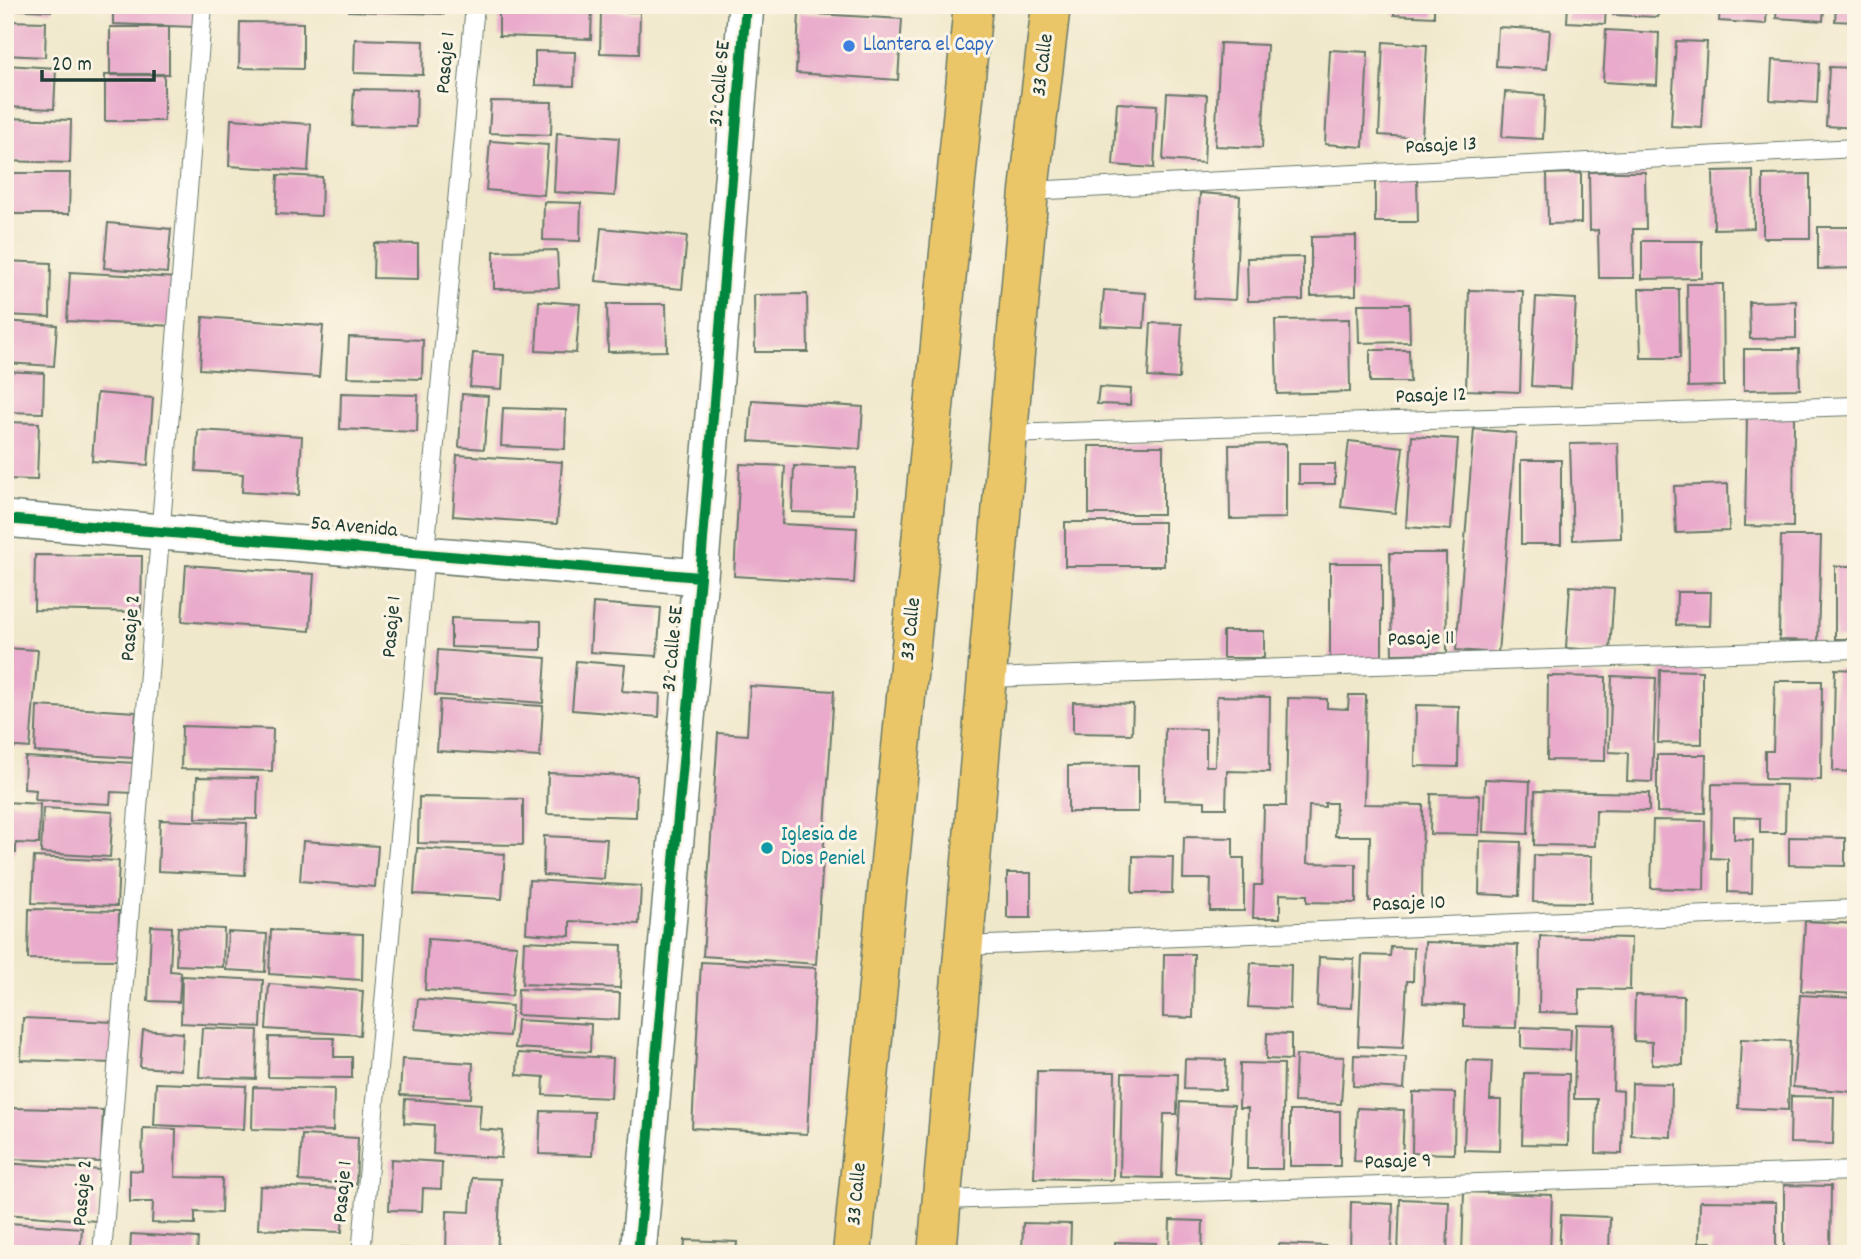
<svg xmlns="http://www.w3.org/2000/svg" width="1861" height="1259" viewBox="0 0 1861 1259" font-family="Dekko,sans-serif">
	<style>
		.building { fill: #e9aacb }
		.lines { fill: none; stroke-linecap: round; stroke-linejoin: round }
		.lane-casing { stroke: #687969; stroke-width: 20 }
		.street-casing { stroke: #687969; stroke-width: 38 }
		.primary-casing { stroke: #687969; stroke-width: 41 }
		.lane { stroke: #fff; stroke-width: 18 }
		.street { stroke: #fff; stroke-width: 35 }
		.primary { stroke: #ebc669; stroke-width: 38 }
		.cycleway-casing { stroke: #fcf5e5; stroke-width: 15 }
		.cycleway { stroke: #00873e; stroke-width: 10 }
		.shop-dot { fill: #3f7fe0; stroke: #fcf5e5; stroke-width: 2.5 }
		.culture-dot { fill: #0f9aa8; stroke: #fcf5e5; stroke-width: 2.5 }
		.labels { text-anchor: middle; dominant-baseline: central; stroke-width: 6; stroke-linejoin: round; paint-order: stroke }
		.shop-label { font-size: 21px; fill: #366cbe; stroke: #fcf5e5; text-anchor: start }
		.street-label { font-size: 21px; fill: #1f3d34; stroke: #fcf5e5 }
		.culture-label { font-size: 21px; fill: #0d838f; stroke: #fcf5e5; text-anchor: start }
	</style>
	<rect width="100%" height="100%" fill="#fcf5e5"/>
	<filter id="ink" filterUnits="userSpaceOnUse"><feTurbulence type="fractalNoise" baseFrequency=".0143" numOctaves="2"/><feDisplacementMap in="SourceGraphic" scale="14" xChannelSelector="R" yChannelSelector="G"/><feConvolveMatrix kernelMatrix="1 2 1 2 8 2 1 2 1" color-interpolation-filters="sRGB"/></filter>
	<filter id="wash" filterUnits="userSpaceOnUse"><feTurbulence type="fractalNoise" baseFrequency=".00686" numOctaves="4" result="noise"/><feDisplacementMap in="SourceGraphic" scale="28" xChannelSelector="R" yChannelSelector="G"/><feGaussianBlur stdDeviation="1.57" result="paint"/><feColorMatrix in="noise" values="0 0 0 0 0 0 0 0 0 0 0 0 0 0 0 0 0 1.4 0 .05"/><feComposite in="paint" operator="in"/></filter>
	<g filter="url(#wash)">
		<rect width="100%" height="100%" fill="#f0e8cb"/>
		<g id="blocks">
			<path class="building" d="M5 5H52V11L5 9Z
				M113 5H196L195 27 113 24Z
				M349 5H444V14L349 11Z
				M499 5H592L591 39 499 36Z
				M1394 5H1434V17L1394 15Z
				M1568 5H1606L1605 24 1567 22Z
				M1614 5H1659L1658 17 1613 15Z
				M1720 5H1767L1766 24 1719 21Z
				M1777 5H1824L1823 21 1776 18Z
				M1836 5H1856V22L1835 21Z
				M601 11 640 12 639 54 600 53Z
				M799 13 902 19 898 80 796 73Z
				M5 21 46 22 45 57 5 55Z
				M240 22 303 23V69L239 68Z
				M110 27H169V74H110Z
				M1498 27 1550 30 1547 69 1496 66Z
				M1606 30 1659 33 1657 85 1603 82Z
				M355 39 424 41 423 75 354 73Z
				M1676 41 1707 42 1702 128 1671 126Z
				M1383 42 1427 45 1422 138 1379 135Z
				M1220 43 1267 45 1262 148 1215 146Z
				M1330 50 1368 52 1363 147 1325 144Z
				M535 51 575 52 574 86 535 85Z
				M1772 60 1819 63 1817 103 1770 100Z
				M5 65 56 68 54 109 5 107Z
				M1829 67 1856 68V128L1826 126Z
				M105 75H164V121H105Z
				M354 89 417 90 416 127 352 126Z
				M1505 92 1545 95 1543 139 1502 137Z
				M1167 93 1207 95 1204 163 1163 160Z
				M491 101 552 102 551 135 489 133Z
				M1117 103 1157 105 1154 168 1113 165Z
				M5 118 71 120 70 163 5 161Z
				M231 119 311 124 308 171 229 166Z
				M557 133 619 138 615 196 554 192Z
				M490 141 548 145 544 195 486 190Z
				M1753 170 1754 228 1714 229 1713 171Z
				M1589 172H1645L1646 229H1633L1634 278H1599L1598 230 1590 231Z
				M5 173H70L69 214H5Z
				M1581 173V223L1548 224 1547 174Z
				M1810 174V238H1763V175Z
				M278 175 322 177 321 216 276 214Z
				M1417 179 1418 222H1375V180Z
				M1200 193 1240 196 1235 300 1194 298Z
				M544 202 581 203 580 241 543 240Z
				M108 223 171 229 167 273 104 268Z
				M1818 227H1856V268L1818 269Z
				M601 228 687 236 682 289 596 281Z
				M1356 236V295L1311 296V237Z
				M1642 241H1702V278L1642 279Z
				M374 243 418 244V279L373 278Z
				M557 250 559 288 494 289V251Z
				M1303 257V300L1248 301 1247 258Z
				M5 261 51 263 50 317 5 315Z
				M70 272 177 278 175 326 67 321Z
				M1687 284H1723L1724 386 1688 387Z
				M1852 287H1856V380H1853Z
				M1639 289H1679L1680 358H1641Z
				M1104 290 1146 293 1144 328 1101 326Z
				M1469 290 1523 291 1520 392 1466 390Z
				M807 294 808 352H755L754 295Z
				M1536 297 1576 299 1571 388 1531 386Z
				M539 301 580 304 576 353 536 351Z
				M1796 301V338L1750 339 1749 302Z
				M607 304H666L667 351 608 352Z
				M1358 304H1409L1410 342 1359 343Z
				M203 317 323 326 319 377 200 369Z
				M1349 319 1350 392 1277 394 1275 320Z
				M5 321 57 325 54 366 5 363Z
				M1151 323 1182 324 1179 379 1148 377Z
				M349 337 423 340 422 379 347 377Z
				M1744 349H1799L1800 389 1744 390Z
				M1370 350H1409L1410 382H1370Z
				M473 353 504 355 502 389 470 387Z
				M5 371 44 373 43 413 5 412Z
				M1099 387 1131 389 1130 405 1097 404Z
				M97 393 153 398 148 465 92 461Z
				M341 393 418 395 417 432 340 429Z
				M462 394 488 396 484 449 459 447Z
				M752 400 863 407 860 449 749 441Z
				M503 408 566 410 565 449 501 446Z
				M1747 417H1794L1793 527 1745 526Z
				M5 422 39 423 37 480 5 479Z
				M1474 429 1516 433 1498 653 1456 650Z
				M198 430 302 436 299 495 242 492 243 474 196 471Z
				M1412 436 1458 439 1451 530 1406 527Z
				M1349 441 1403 447 1395 513 1341 507Z
				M1618 443 1621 538 1573 540 1570 444Z
				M1286 444V518L1230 519 1229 445Z
				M1089 446H1163V514H1089Z
				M457 455 562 462 557 524 453 516Z
				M1521 460H1561V544H1521Z
				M740 464 785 466 782 524 857 528 854 583 734 576Z
				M1299 464H1335V484H1299Z
				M794 466 856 468 854 514 792 512Z
				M1728 484 1729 531 1676 533 1674 486Z
				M1065 522H1164V566H1065Z
				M1781 536H1821L1818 641 1779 640Z
				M1390 553H1446L1447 653 1392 654Z
				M35 555 142 556 141 612 34 610Z
				M1330 563H1382V661H1330Z
				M186 565 314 574 310 631 182 621Z
				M1835 566H1856V639H1835Z
				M1570 586 1614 589 1610 651 1566 648Z
				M1677 592H1711L1710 626 1676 625Z
				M593 603 661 608 657 656 590 652Z
				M451 618 541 621V650L451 647Z
				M1223 631H1264V658H1223Z
				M5 648 38 650 30 748 5 746Z
				M438 650 546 658 543 703 435 695Z
				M576 661 625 665 622 691 660 694 659 717 572 710Z
				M1835 669 1856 670V772L1833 771Z
				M1660 670 1702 671V744L1658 743Z
				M1548 676 1606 677 1605 761 1547 760Z
				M1612 676 1656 678 1652 782 1627 781 1628 753 1609 752Z
				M1775 681H1822L1821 780 1765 779V751H1773Z
				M750 686 834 691 816 964 703 956 718 733 747 735Z
				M1349 695H1366L1364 804 1423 805 1422 902 1369 901 1370 836H1335L1336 803H1325V807L1309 806 1307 863 1356 864V903L1307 902V895L1280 894V918H1253L1254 885H1262L1264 806H1286L1288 698 1327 699V708L1348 709Z
				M1217 696 1270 697 1269 772 1227 771 1226 808H1205V801L1164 800 1165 728 1206 729V766H1215Z
				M440 700 543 706 540 757 437 751Z
				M1073 702 1133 704 1132 734 1073 733Z
				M1416 705 1459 706 1458 767 1415 766Z
				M37 706 136 712 133 758 35 752Z
				M182 726 273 729 272 771 181 769Z
				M1657 755H1706L1705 813 1657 812Z
				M25 757 135 763 134 793 111 792 110 804 35 800 36 790 24 789Z
				M1138 765V812H1068V766Z
				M548 773 637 776 636 817 547 814Z
				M197 777 258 778 257 819 196 818Z
				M1485 779 1530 781 1528 834 1483 832Z
				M1712 784 1786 785 1785 833H1760V818L1734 817V839L1753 840 1752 893 1728 892V859L1711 858Z
				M1535 791 1649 793V811L1596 810 1595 846 1534 845Z
				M1431 794 1480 795 1479 835 1430 834Z
				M419 797 523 799V845L418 843Z
				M5 802 40 804 39 844 16 843V853H5Z
				M43 808 113 812 110 857 41 853Z
				M160 820 247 823 245 875 158 871Z
				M1653 820 1705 821 1704 890 1651 888Z
				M544 836 607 839 604 879 543 875Z
				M1184 837 1233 838V858H1244V911H1210L1211 879H1183Z
				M1789 837 1845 838V866L1789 865Z
				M303 841 378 846 375 887 300 881Z
				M1480 841 1521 842 1519 896 1479 894Z
				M417 848 505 854 502 899 414 894Z
				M1534 855 1592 856 1591 903 1533 902Z
				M1133 856 1173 857 1172 893H1132Z
				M34 857 119 861 117 906 32 903Z
				M1007 873H1031V918H1007Z
				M529 880 641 886 639 924 570 921V936L526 933Z
				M29 909 119 911 118 960 28 959Z
				M1805 921 1856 924V994L1801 991Z
				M151 926 172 927 170 971 181 972 179 1002 148 1001Z
				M178 927 224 929 223 967 176 965Z
				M271 930 363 934 362 980 269 974Z
				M228 932 267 934 265 972 226 970Z
				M1540 936 1631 938 1630 990 1579 989V1013L1539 1012Z
				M428 939 517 945 512 996 425 990Z
				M524 941 622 945 620 988 522 984Z
				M1425 942 1518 945 1516 1028 1464 1027V1005L1423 1003Z
				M1391 947 1414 948 1413 981H1407L1403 1048 1358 1046 1362 955 1390 956Z
				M1164 954H1194L1193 1018 1163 1017Z
				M1319 957 1354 959 1352 1008 1317 1006Z
				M701 962 816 968 807 1134 692 1128Z
				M1251 963 1291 965 1290 1009 1248 1007Z
				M182 976 263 980 261 1027 181 1023Z
				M269 984 363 991 360 1035 266 1029Z
				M518 989 620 993 619 1020 517 1015Z
				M1635 995 1684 996 1683 1065 1652 1064V1042L1634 1041Z
				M1800 995 1856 998 1854 1092 1793 1087Z
				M418 999 512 1006 509 1036 415 1029Z
				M23 1018 114 1022 113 1063 21 1060Z
				M517 1020 591 1024 590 1052 515 1048Z
				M1576 1024 1615 1025 1613 1090 1623 1091 1622 1154 1596 1153 1597 1099H1574Z
				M1521 1027 1571 1029 1570 1050 1521 1048Z
				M202 1028 258 1030 256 1079 199 1077Z
				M143 1030 183 1033 181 1070 140 1067Z
				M1267 1033 1291 1034V1060L1266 1059Z
				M269 1037 334 1038V1057H352V1078L268 1077Z
				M1741 1039 1790 1041 1788 1110 1738 1108Z
				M518 1053 613 1058 611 1098 543 1095 544 1077 517 1075Z
				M1296 1055 1344 1057 1341 1104 1294 1102Z
				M1354 1055 1406 1057 1404 1089 1353 1086Z
				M402 1059 473 1063 471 1098 400 1095Z
				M1185 1059 1226 1060 1225 1090 1184 1089Z
				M1467 1060 1492 1061 1490 1100H1501L1500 1151 1464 1150Z
				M1240 1063 1284 1064 1282 1169H1247L1248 1108H1239Z
				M1037 1071 1115 1072 1113 1180 1034 1178Z
				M1122 1073 1178 1074 1177 1114H1164L1162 1178 1120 1177Z
				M1524 1073 1569 1074 1568 1145 1522 1144Z
				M156 1083 246 1086 244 1129 154 1125Z
				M1632 1083 1672 1084 1671 1137 1631 1135Z
				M253 1087 334 1089 333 1131 252 1129Z
				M1413 1092 1455 1093 1454 1154 1412 1153Z
				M1791 1096 1834 1097 1833 1144 1790 1143Z
				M405 1099 481 1104 479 1129 503 1131 501 1158 433 1154 434 1125 404 1123Z
				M1180 1102 1234 1105 1230 1178 1176 1175Z
				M11 1108 103 1110 101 1162 9 1159Z
				M1357 1108 1404 1110 1402 1163 1354 1161Z
				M541 1111 594 1112 592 1156 539 1154Z
				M1290 1111H1340V1166H1290Z
				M143 1128 176 1129 175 1177 222 1178 221 1213 195 1212V1224L152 1223 153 1202H130V1170L142 1171Z
				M302 1135 358 1138 356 1184 299 1181Z
				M391 1159 442 1162 441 1189 423 1188 422 1211 389 1210Z
				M5 1163 100 1170 96 1221 5 1214Z
				M472 1178 501 1179 497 1254 446 1252 447 1211 470 1212Z
				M1784 1185 1831 1186 1830 1254H1784Z
				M260 1186 344 1189 342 1232 258 1229Z
				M1464 1192 1552 1195 1550 1254H1462Z
				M1400 1199 1449 1201 1447 1254H1398Z
				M1700 1201 1776 1202V1254H1711V1242H1699Z
				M1351 1202 1393 1204 1391 1254H1350Z
				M1561 1215 1610 1217 1609 1254H1559Z
				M1170 1220 1203 1221 1202 1254H1169Z
				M9 1223 82 1228 80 1254H7Z
				M1023 1223 1071 1224 1070 1254H1022Z
				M131 1234 198 1238 197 1254H130Z
				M685 1240 737 1242 736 1254H684Z
				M1115 1242 1156 1243V1254H1115Z
				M1279 1244 1327 1246V1254H1279Z
				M387 1248 439 1250V1254H387Z"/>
		</g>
	</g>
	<g filter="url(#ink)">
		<use href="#blocks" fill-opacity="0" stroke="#687969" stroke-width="2"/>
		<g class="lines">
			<defs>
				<path id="lane" d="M1029 191 1856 148
					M1007 434 1856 406
					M987 678 1856 649
					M963 946 1856 909
					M942 1200 1856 1171
					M102 1254 203 5
					M361 1254 475 5"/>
				<path id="street" d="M5 519 700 577
					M638 1254 700 577 746 5"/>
				<path id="primary" d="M852 1254 973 5
					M937 1254 1029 191 1051 5"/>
			</defs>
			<use href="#lane" class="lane-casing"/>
			<use href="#street" class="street-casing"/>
			<use href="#primary" class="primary-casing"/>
			<use href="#lane" class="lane"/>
			<use href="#street" class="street"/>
			<use href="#primary" class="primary"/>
			<defs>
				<path id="cycleway" d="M5 519 700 577
					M638 1254 700 577 746 5"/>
			</defs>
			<use href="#cycleway" class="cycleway-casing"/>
			<use href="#cycleway" class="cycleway"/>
		</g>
	</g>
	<circle class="shop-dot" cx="849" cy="46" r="7"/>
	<circle class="culture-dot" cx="767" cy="848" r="7"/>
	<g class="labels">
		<g class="shop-label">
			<text x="863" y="46">Llantera el Capy</text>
		</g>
		<g class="street-label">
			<text transform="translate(447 63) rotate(-85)">Pasaje 1</text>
			<text transform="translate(1044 65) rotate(-83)">33 Calle</text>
			<text transform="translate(721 84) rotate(-85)">32 Calle SE</text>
			<text transform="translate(1441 147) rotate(-3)">Pasaje 13</text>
			<text transform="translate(1431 397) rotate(-2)">Pasaje 12</text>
			<text transform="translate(354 528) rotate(5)">5a Avenida</text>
			<text transform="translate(393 627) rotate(-85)">Pasaje 1</text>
			<text transform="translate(132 628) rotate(-85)">Pasaje 2</text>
			<text transform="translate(912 629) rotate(-84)">33 Calle</text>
			<text transform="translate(1421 640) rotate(-2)">Pasaje 11</text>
			<text transform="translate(674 649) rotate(-85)">32 Calle SE</text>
			<text transform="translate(1409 905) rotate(-2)">Pasaje 10</text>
			<text transform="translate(1398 1163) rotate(-2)">Pasaje 9</text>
			<text transform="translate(344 1192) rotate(-85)">Pasaje 1</text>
			<text transform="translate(84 1193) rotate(-85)">Pasaje 2</text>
			<text transform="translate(858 1194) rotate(-85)">33 Calle</text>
		</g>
		<g class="culture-label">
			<text x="781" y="836">Iglesia de<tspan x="781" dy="24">Dios Peniel</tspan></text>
		</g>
	</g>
	<rect width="1861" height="1259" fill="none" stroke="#fcf5e5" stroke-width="28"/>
	<path d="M42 70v10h112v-10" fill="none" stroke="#1f3d34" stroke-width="3.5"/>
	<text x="52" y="70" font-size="21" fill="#1f3d34" stroke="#fcf5e5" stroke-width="5" paint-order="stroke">20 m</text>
</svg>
